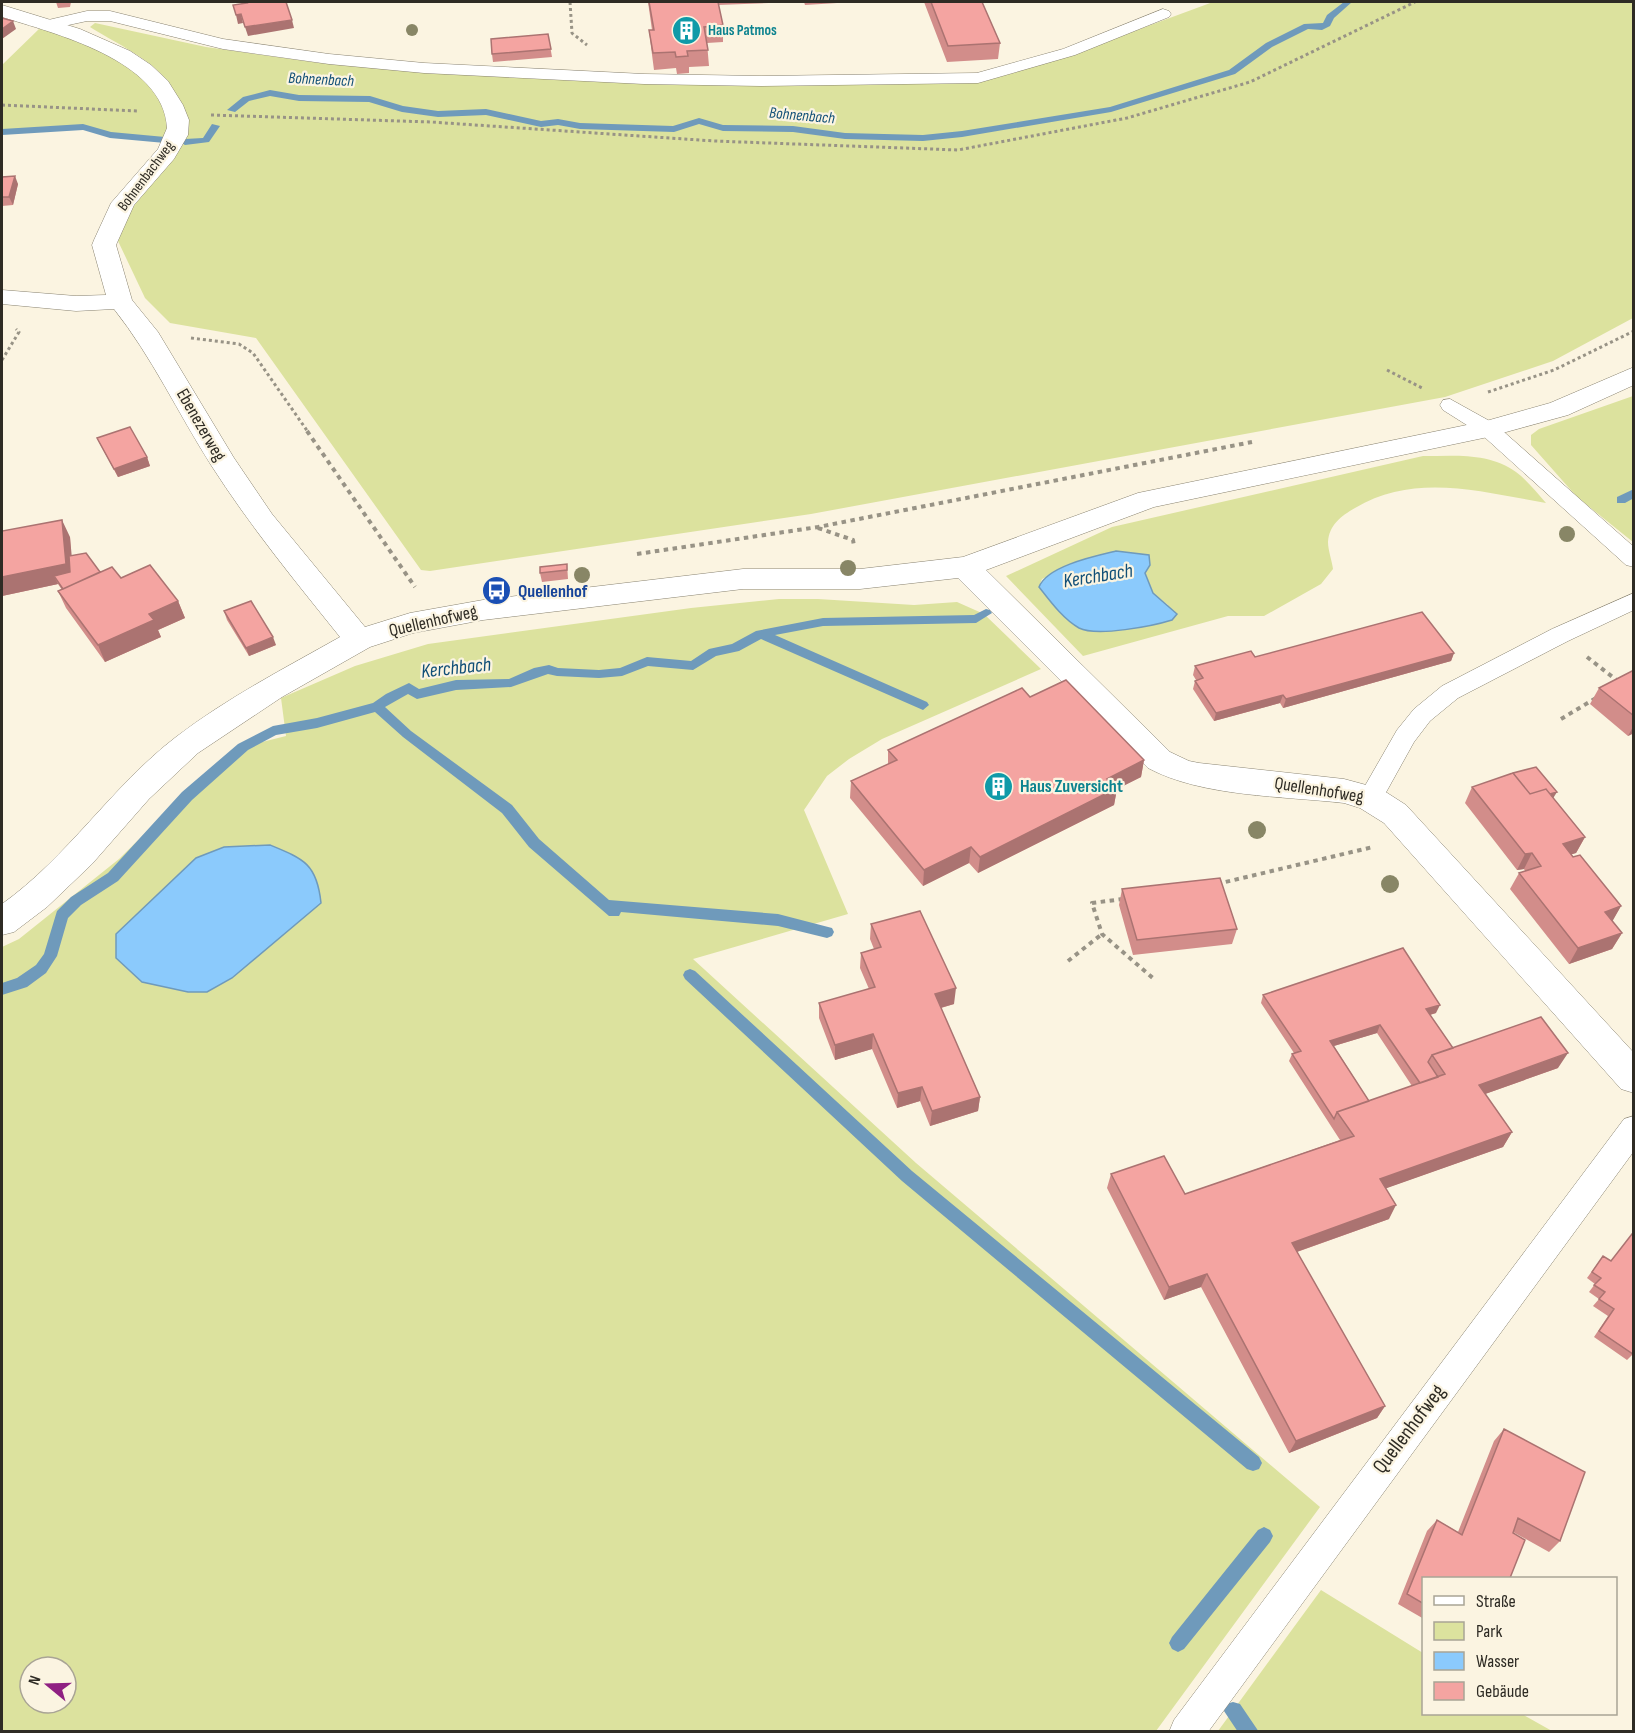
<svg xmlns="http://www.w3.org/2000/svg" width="1635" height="1733" viewBox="0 0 1635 1733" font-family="'Sofia Sans Condensed',sans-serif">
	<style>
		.green { fill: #dce29e; fill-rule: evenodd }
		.water { fill: #8bcafc; stroke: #6f9abb; stroke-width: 1.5 }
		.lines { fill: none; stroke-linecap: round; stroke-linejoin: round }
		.stream { fill: #6f9abb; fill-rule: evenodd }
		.service-casing { stroke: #898371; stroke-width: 1 }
		.minor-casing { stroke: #898371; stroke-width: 1 }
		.path-far1 { stroke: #989386; stroke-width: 3; stroke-dasharray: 3 3; stroke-linecap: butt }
		.path { stroke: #989386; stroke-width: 4; stroke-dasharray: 4.5 4.5; stroke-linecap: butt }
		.service { fill: #fff; fill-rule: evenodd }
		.minor { fill: #fff; fill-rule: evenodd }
		.tree { fill: #888666 }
		.wall { fill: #d28d8a; fill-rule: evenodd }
		.shaded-wall { fill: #ab7371 }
		.building { fill: #f4a4a1; stroke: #ab7371; stroke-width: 1.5 }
		.labels { text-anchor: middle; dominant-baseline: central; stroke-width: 4.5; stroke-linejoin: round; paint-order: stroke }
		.far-culture-label { font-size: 15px; font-weight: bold; fill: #0d838f; stroke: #fbf4e1; text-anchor: start }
		.far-street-label { font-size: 15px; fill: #2e2b24; stroke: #fbf4e1 }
		.far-water-label { font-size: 16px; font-style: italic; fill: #114f77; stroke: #fbf4e1 }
		.street-label { font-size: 18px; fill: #2e2b24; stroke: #fbf4e1 }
		.transit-label { font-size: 18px; font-weight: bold; fill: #164399; stroke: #fbf4e1; text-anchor: start }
		.culture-label { font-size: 18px; font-weight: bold; fill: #0d838f; stroke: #fbf4e1; text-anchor: start }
		.water-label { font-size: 20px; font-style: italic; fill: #114f77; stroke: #fbf4e1 }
		.near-street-label { font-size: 21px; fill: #2e2b24; stroke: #fbf4e1 }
	</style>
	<rect width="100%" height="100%" fill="#fbf4e1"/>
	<path class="green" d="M1213 2H1633V318L1553 361 1445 397 811 514 430 571 421 570 256 338 170 323 145 298 118 241 125 217 185 142C186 72 142 59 90 27L95 23 206 47 320 63 619 75 945 78 1013 70 1064 57Z
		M40 28C66 35 139 63 154 86 161 97 165 112 170 124L165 140 110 135 83 127 2 132V65Z
		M1633 396H1634L1633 542 1577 497 1531 445V435L1539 429Z
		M1423 456C1454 456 1489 452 1516 472 1527 480 1537 493 1546 503 1482 492 1415 472 1355 508 1341 516 1329 525 1328 542 1328 550 1332 561 1333 569L1321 584 1264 616H1228L1083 656 1006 576 1112 527ZM1116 551 1150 565 1145 572 1153 593 1168 605 1131 629H1080L1062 614 1039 587 1042 579 1086 559Z
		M779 599H818L914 605 957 602 984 614 1041 669 882 739 849 759 827 776 804 810 848 914 693 959 916 1163 1320 1507 1156 1731H2V947L19 939 119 859 195 784 254 744 286 736 281 698 355 666 428 644 691 608ZM30 1667H66V1703H30Z
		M1321 1590 1423 1653 1424 1714H1522L1552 1731H1218Z"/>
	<path class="water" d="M1116 551 1149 555 1150 565 1145 573 1153 593 1177 614 1172 620C1153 626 1097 637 1079 628 1063 619 1050 601 1039 587 1047 566 1095 556 1116 551Z
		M270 845C304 859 317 864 321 903L232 978 207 992H188L142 982 116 958V934L196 858 224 847Z"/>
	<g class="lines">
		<path class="stream" d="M1344 2H1352L1334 18 1330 26 1322 30 1308 29 1272 47 1235 74 1111 112 962 137 923 141 845 139 793 132 723 131 699 124 674 132 580 129 558 125 541 127 486 115 438 117 402 112 369 102 299 101 270 96 249 101 235 112 227 110 243 97 270 90 299 95 370 96 403 106 438 111 486 109 541 121 558 119 580 123 673 126 699 118 723 125 793 126 845 133 923 135 962 131 1110 107 1229 70 1266 43 1304 24 1323 23 1327 15Z
			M83 124 111 132 165 137 170 140 165 143 110 138 83 130 2 135V129Z
			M212 124 220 126 209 142 185 145 180 142 185 139 203 138Z
			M1634 489V498L1625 503H1617V497Z
			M986 609 990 610 992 613 976 623 823 626 775 635 927 702 929 705 923 710 761 639 739 651 716 656 693 670 648 666 622 676 599 678 557 676 548 674 511 687 456 690 417 699 408 694 385 707 411 731 512 805 539 839 609 900 778 914 832 928 834 932 832 936 827 938 778 926 621 912 619 916H609L529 847 502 813 403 737 375 712 317 728 276 735 248 750 192 800 118 881 81 905 68 918 57 956 46 973 27 987 2 995V983L17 978 36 965 44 954 57 911 71 897 108 873 182 792 238 744 273 726 317 718 373 703 386 694 409 683 419 689 456 680 509 679 534 668 549 665 558 668 599 670 620 668 647 657 691 661 709 649 732 644 756 631 823 618 974 615Z
			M690 969 695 971 912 1171 1259 1457 1262 1463 1259 1469 1253 1471 1247 1469 902 1181 685 979 683 975 685 971Z
			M1264 1527 1270 1530 1273 1536 1270 1542 1184 1649 1178 1652 1172 1649 1169 1643 1172 1637 1258 1530Z
			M1233 1702 1240 1704 1259 1732H1238L1224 1711 1226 1704Z"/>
		<defs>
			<path id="service" d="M1163 9 1169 11 1171 14 1169 17 1075 55 978 83 761 86 644 84 424 73 329 64 223 49 110 21H87L50 29 42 24 44 21 87 11H110L223 39 329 54 424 63 644 74 761 76 977 73 1063 49Z
				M1450 399 1495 424 1634 547V567L1626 565 1481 434 1443 410 1440 405 1443 400Z
				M1634 593V610L1568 641 1458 698 1430 721 1414 742 1379 805 1370 807 1361 805 1358 798 1397 730 1414 709 1442 686 1552 629Z
				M1634 1116V1151L1208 1732H1169L1174 1720 1624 1119Z"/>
			<path id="minor" d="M2 5 80 29 130 51 151 65 168 81 183 105 189 120 188 135 174 159 134 205 116 245 132 300 158 332 234 458 272 514 365 627 410 613 483 600 743 569H860L963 557 1138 493 1486 421 1550 403 1634 367V385L1568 415 1488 437 1154 507 986 570 1170 752 1189 761 1199 763 1344 779 1381 789 1406 805 1634 1053V1093L1621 1089 1384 823 1360 808 1344 803C1283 796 1202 797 1148 768L958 578 860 589H743L483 620 413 633 370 647 282 697 198 753 149 799 92 864 47 907 14 932 2 935V904C68 857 112 786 176 737 227 698 285 668 340 637 295 581 250 526 211 465 178 413 152 357 114 309L76 311 2 304V290L76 296 106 295 92 245 94 240 111 203 158 149 167 128C164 60 53 33 2 17Z"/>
		</defs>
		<use href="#service" class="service-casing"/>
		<use href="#minor" class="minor-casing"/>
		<path class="path-far1" d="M570 2 572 33 587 45
			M2 105 137 111
			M211 115 431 122 714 141 958 150 1127 118 1250 82 1415 2
			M191 338 239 344 253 353 308 432
			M2 360 19 332 16 329
			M1387 370 1424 389
			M1488 392 1554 370 1634 331"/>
		<path class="path" d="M307 431 415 587
			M818 528 853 540 854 546
			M637 554 818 527 1252 442
			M1587 657 1619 682
			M1561 719 1596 698
			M1217 884 1373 847
			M1123 899 1092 903 1102 934 1154 979
			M1068 961 1102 934"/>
		<use href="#service" class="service"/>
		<use href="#minor" class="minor"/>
	</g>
	<g class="tree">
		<circle cx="412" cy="30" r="6"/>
		<circle cx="1567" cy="534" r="8"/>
		<circle cx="848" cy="568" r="8"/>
		<circle cx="582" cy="575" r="8"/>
		<circle cx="1257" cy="830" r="9"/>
		<circle cx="1390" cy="884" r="9"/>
	</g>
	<path class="wall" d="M56 2H71L70 7 58 8Z
		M648 2H795L718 5 723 25V42L707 43 709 66 689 67V73L677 74 676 68 654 70 651 47 649 30H652Z
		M804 2H853L805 5Z
		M924 2H982L1000 43 998 59 947 62Z
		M548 34 552 57 493 62 492 54Z
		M2 177 18 184 13 205 2 206Z
		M97 438 147 457 150 466 118 477 101 446Z
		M2 531 70 537 71 556 100 572 121 578 178 601 185 618 158 630 161 637 105 662 66 608 58 591 62 590 58 584 2 596Z
		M567 564 568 579 542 582 540 573Z
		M224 611 276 645 249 656 227 620Z
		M1454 653 1451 661 1283 708 1280 703 1214 721 1193 689 1195 681 1196 680 1193 675 1195 666 1255 657Z
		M1634 670V733L1628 736 1590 704 1599 688Z
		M1030 697 1144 760 1141 777 1117 789 1114 805 978 873 969 863 923 886 850 798 851 781 888 764V750Z
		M1472 787 1553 798 1585 837 1576 853 1571 854 1621 906 1612 921 1622 933 1612 949 1569 964 1510 889 1519 873 1525 871 1524 869 1517 870 1465 803Z
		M1122 889 1237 929 1232 944 1133 955 1119 905Z
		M871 924 954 1004 941 1008 980 1097 978 1111 930 1126 920 1101 897 1108 872 1049 835 1060 819 1018V1003L869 989 860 968 861 953 874 949 870 939Z
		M1263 995 1436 1013 1430 1015 1453 1048 1558 1068 1485 1094 1512 1132 1503 1147 1386 1188 1389 1219 1297 1252 1385 1406 1377 1418 1289 1453 1201 1287 1164 1300 1107 1188 1111 1174 1185 1194 1340 1140 1289 1061 1292 1054 1294 1053 1261 1003ZM1377 1033 1412 1086 1369 1101 1334 1046Z
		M1603 1256 1633 1354 1627 1360 1594 1337 1608 1316 1593 1306 1599 1299 1589 1292 1595 1284 1587 1278Z
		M1504 1429 1560 1541 1549 1552 1513 1532 1424 1578V1619L1398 1604 1427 1531 1437 1520 1458 1532 1494 1441Z"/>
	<path class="shaded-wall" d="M241 14 243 23 238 24 236 15Z
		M292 20 294 28 248 36 245 27Z
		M13 21 16 29 2 39V29Z
		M15 176 18 184 13 205 9 197Z
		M147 457 150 466 118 477 114 469Z
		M62 520 70 537 74 581 54 576 58 584 2 596V577Z
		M178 601 185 618 158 630 161 637 105 662 98 645 149 614Z
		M273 637 276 645 249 656 246 648Z
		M1454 653 1451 661 1283 708 1286 699Z
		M1283 695 1280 703 1214 721 1216 713Z
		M1634 725V733L1628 736Z
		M1144 760 1141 777 1117 789 1114 805 978 873 980 857 1107 779Z
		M1557 792 1552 800 1526 802Z
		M1585 837 1576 853 1554 860 1563 844Z
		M971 847 969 863 923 886 924 870Z
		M1532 853 1524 869 1517 870 1525 854Z
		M1621 906 1612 922 1605 912Z
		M1622 933 1612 949 1569 964 1578 948Z
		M956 988 954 1004 933 1010 935 994Z
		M1440 1005 1436 1013 1422 1017 1426 1009Z
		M1380 1025 1377 1033 1327 1048 1330 1041Z
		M873 1034 872 1049 835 1060V1045Z
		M1568 1053 1558 1068 1471 1099 1479 1085Z
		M922 1087 920 1101 897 1108 898 1093Z
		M980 1097 978 1111 930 1126 932 1111Z
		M1512 1132 1503 1147 1373 1193 1380 1179Z
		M1396 1205 1389 1219 1285 1256 1292 1243Z
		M1207 1274 1201 1287 1164 1300 1169 1287Z
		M1385 1406 1377 1418 1289 1453 1296 1441Z"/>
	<path class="building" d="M246 2H286L292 20 245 27 241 14 236 15 233 5 247 3Z
		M649 2H718L723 25 704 27 708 50 687 51 688 56 676 57 675 52 653 53 649 30H654Z
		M931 2H982L1000 43 948 46Z
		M2 18 13 21 2 29Z
		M548 34 551 49 492 54 491 39Z
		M15 176 9 197H2V177Z
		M130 427 147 457 114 469 97 438Z
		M62 520 66 564 2 577V531Z
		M86 553 100 572 63 589 54 576 70 572 69 556Z
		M567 564V570L540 573V567Z
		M150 565 178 601 149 614 154 620 98 645 58 591 112 567 121 578Z
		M251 601 273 637 246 648 224 611Z
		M1422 612 1454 653 1286 699 1283 695 1216 713 1195 681 1203 678 1195 666 1251 651 1255 657Z
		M1634 670V716L1599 688Z
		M1066 680 1144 760 1107 779 1117 788 980 857 971 847 924 870 851 781 897 760 888 750 1022 688 1030 697Z
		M1536 767 1557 792 1550 794 1546 789 1530 794 1513 773Z
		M1513 773 1530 794 1546 789 1585 837 1563 844 1573 857 1580 855 1621 906 1605 912 1622 933 1578 948 1519 873 1541 866 1532 853 1525 854 1472 787Z
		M1220 878 1237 929 1137 940 1122 889Z
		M920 911 956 988 935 994 980 1097 932 1111 922 1087 898 1093 873 1034 835 1045 819 1003 875 987 861 953 881 947 871 924Z
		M1403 948 1440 1005 1426 1009 1453 1048 1432 1055 1428 1062 1438 1077 1420 1083 1380 1025 1330 1041 1369 1101 1337 1112 1334 1119 1292 1054 1301 1051 1263 995Z
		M1541 1017 1568 1053 1479 1085 1512 1132 1380 1179 1396 1205 1292 1243 1385 1406 1296 1441 1207 1274 1169 1287 1111 1174 1164 1156 1185 1194 1354 1136 1337 1112 1445 1074 1432 1055Z
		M1632 1234 1634 1235 1633 1354 1599 1331 1614 1309 1599 1299 1605 1292 1594 1285 1601 1278 1592 1272 1603 1256 1611 1261Z
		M1504 1429 1585 1472 1560 1541 1518 1518 1513 1533 1525 1540 1510 1578H1424V1604L1407 1594 1437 1520 1462 1535Z"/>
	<defs>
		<symbol id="building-disc" viewBox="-11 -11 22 22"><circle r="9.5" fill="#0f9aa8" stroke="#fbf4e1"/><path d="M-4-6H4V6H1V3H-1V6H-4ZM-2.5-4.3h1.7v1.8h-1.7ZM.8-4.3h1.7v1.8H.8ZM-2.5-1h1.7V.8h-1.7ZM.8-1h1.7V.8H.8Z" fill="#fff"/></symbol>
		<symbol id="bus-disc" viewBox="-11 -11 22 22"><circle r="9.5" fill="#1a4fb4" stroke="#fbf4e1"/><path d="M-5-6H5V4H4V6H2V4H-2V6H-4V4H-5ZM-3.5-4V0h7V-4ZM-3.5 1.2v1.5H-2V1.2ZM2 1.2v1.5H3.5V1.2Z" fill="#fff"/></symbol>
	</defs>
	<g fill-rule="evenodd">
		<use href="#building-disc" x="670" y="14" width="33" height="33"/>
		<use href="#bus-disc" x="480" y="574" width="33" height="33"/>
		<use href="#building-disc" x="982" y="770" width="33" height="33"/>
	</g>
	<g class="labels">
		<g class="far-culture-label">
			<text x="708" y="30">Haus Patmos</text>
		</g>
		<g class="far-street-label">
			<text transform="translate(146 176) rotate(-53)">Bohnenbachweg</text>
		</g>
		<g class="far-water-label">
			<text transform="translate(321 80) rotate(3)">Bohnenbach</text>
			<text transform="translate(802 116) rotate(5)">Bohnenbach</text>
		</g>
		<g class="street-label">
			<text transform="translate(201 425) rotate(60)">Ebenezerweg</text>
			<text transform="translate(433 621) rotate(-13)">Quellenhofweg</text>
			<text transform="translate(1319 790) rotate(9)">Quellenhofweg</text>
		</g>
		<g class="transit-label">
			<text x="518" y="591">Quellenhof</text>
		</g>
		<g class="culture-label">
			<text x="1020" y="786">Haus Zuversicht</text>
		</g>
		<g class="water-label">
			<text transform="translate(1098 576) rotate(-9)">Kerchbach</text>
			<text transform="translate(456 668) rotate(-6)">Kerchbach</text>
		</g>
		<g class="near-street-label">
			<text transform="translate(1409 1429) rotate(-53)">Quellenhofweg</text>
		</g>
	</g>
	<rect width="1635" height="1733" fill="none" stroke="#2e2b24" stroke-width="6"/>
	<rect x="1422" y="1577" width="195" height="138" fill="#fbf4e1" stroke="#a9a495" stroke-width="1.5"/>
	<rect x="1434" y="1596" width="30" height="9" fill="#ffffff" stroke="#a9a495" stroke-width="1.5"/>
	<text x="1476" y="1607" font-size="18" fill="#2e2b24">Straße</text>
	<rect x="1434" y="1622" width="30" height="18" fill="#dce29e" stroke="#a9a495" stroke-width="1.5"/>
	<text x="1476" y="1637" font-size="18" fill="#2e2b24">Park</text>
	<rect x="1434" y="1652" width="30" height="18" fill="#8bcafc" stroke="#a9a495" stroke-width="1.5"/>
	<text x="1476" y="1667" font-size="18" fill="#2e2b24">Wasser</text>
	<rect x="1434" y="1682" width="30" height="18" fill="#f4a4a1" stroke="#a9a495" stroke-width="1.5"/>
	<text x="1476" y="1697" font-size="18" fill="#2e2b24">Gebäude</text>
	<g transform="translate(48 1685) rotate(289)"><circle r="28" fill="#fbf4e1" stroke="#a9a495" stroke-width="1.5"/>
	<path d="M0-4.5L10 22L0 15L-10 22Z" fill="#8f2082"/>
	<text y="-9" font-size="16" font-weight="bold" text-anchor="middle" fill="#2e2b24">N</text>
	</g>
</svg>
